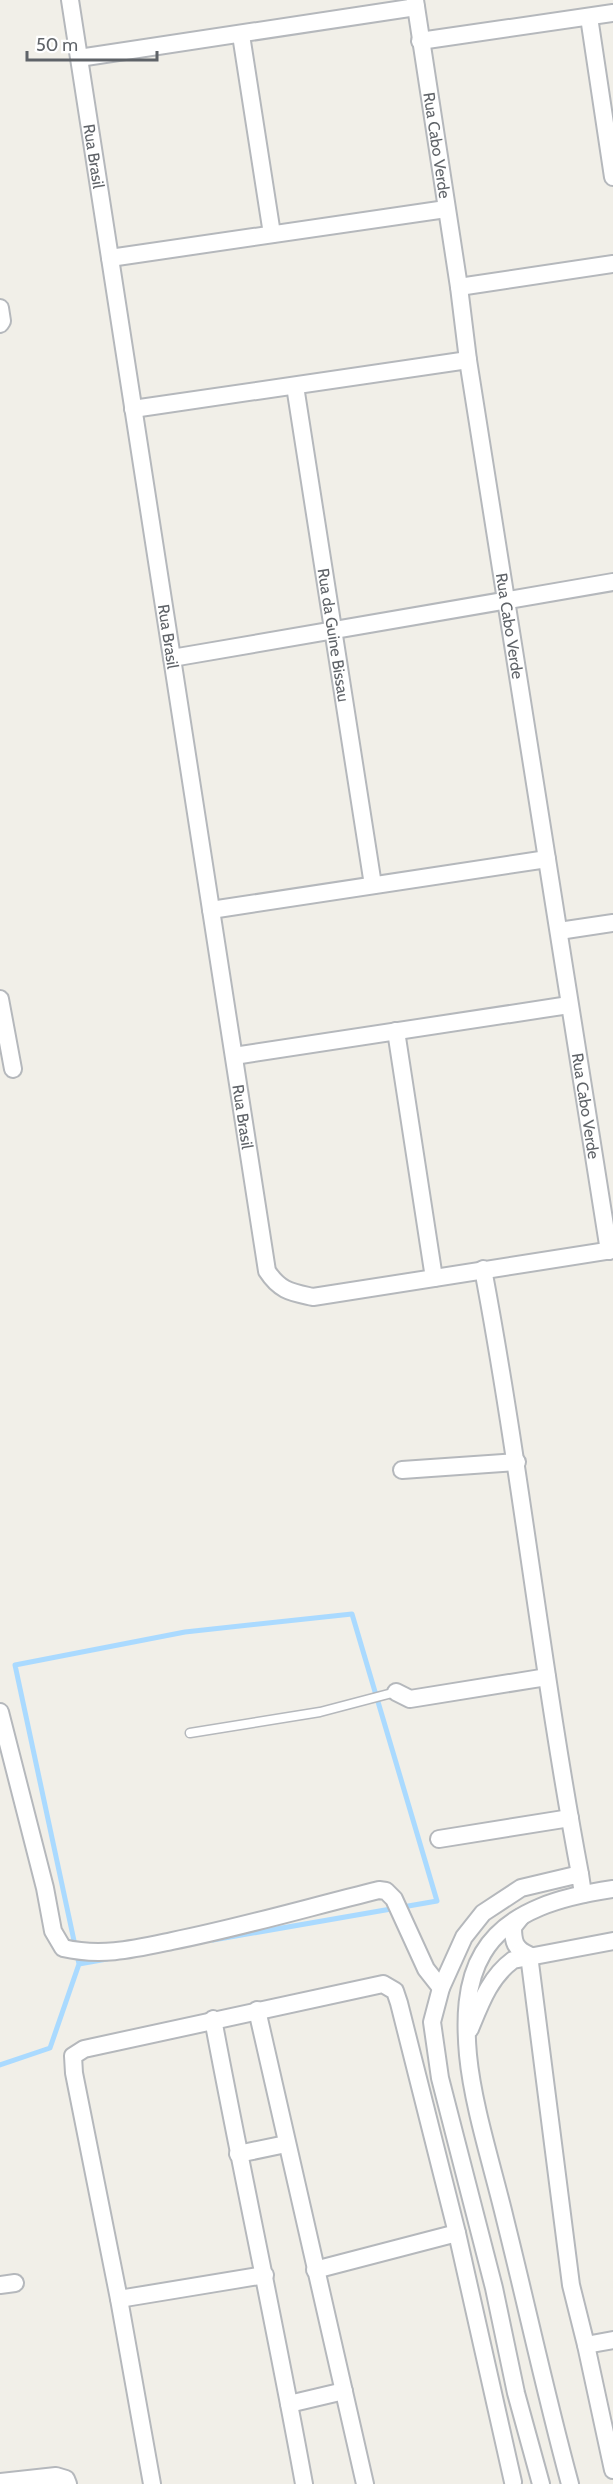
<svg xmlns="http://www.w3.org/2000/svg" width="613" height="2484" viewBox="0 0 613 2484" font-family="Cabin,sans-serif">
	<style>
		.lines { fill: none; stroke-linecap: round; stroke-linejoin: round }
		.stream { stroke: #aadaff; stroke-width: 5 }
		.service-casing { stroke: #b5b8bc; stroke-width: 11 }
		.minor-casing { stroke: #b5b8bc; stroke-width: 20 }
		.service { stroke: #fff; stroke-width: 8 }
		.minor { stroke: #fff; stroke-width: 16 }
		.labels { text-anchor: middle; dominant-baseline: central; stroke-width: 6; stroke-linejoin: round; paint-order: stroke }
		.street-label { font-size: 16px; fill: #5f6368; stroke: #fff }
	</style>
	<rect width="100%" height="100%" fill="#f1efe8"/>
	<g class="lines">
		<path class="stream" d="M79 1964 107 1959
			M0 2065 50 2048 79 1964 15 1665 185 1632 352 1614 437 1901 213 1940"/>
		<defs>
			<path id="service" d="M190 1733 320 1712 396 1692"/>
			<g id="minor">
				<path id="s1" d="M70 0 267 1271C280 1291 291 1292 313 1297L613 1250"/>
				<path id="s2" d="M415 0 459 287 468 360 609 1251"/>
				<path d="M589 17 613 177"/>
				<path d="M241 35 272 234"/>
				<path d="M420 41 613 13"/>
				<path d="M79 58 416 7"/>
				<path d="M110 258 446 209"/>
				<path d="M459 287 613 264"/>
				<path d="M0 308 2 321 0 324"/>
				<path id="s3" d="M295 386 373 885"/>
				<path d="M133 409 468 360"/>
				<path d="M172 658 613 582"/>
				<path d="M211 910 547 859"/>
				<path d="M559 931 613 923"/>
				<path d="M0 999 13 1069"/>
				<path d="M396 1031 434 1278"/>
				<path d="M234 1056 569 1005"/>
				<path d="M483 1269C521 1470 542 1673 580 1874"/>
				<path d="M402 1470 517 1462"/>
				<path d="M396 1692 410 1699 547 1677"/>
				<path d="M0 1712 45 1888 53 1931 63 1948C102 1957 134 1949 172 1941 242 1927 310 1907 379 1890L386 1891 394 1899 426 1969 441 1988"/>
				<path d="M439 1839 570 1818"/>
				<path d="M521 1917 513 1927C513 1942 515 1949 529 1955L571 2285 586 2345 613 2470"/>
				<path d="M257 2010 365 2484"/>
				<path d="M213 2019C242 2174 276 2329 304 2484"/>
				<path d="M470 2029C481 2002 490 1977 513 1960L613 1941"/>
				<path d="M238 2154 286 2144"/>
				<path d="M315 2270 457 2233"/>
				<path d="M0 2285 15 2283"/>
				<path d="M119 2299 265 2275"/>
				<path d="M586 2345 613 2340"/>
				<path d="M289 2404 344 2391"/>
				<path d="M0 2482 56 2476 66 2479 68 2484"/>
				<path d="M152 2484 119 2299 74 2073 73 2056 84 2049 383 1984 395 1991 399 2003 457 2233 513 2482"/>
				<path d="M541 2484 516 2393 494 2288 440 2078 432 2022 441 1988 464 1937 483 1913 521 1888 580 1874 583 1894"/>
				<path d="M570 2484C546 2396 527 2307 505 2219 493 2168 473 2107 468 2055 465 2021 465 1983 483 1953 509 1909 566 1896 613 1889"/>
			</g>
		</defs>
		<use href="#service" class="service-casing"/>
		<use href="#minor" class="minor-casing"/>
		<use href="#service" class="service"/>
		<use href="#minor" class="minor"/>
	</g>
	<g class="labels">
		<g class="street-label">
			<text stroke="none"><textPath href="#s2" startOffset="147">Rua Cabo Verde</textPath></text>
			<text stroke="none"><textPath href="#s1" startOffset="158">Rua Brasil</textPath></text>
			<text stroke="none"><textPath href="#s2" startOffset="633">Rua Cabo Verde</textPath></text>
			<text stroke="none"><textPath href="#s3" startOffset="252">Rua da Guine Bissau</textPath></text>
			<text stroke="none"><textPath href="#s1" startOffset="644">Rua Brasil</textPath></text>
			<text stroke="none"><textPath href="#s2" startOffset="1119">Rua Cabo Verde</textPath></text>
			<text stroke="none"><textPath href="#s1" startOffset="1130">Rua Brasil</textPath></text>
		</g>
	</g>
	<path d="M27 51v9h130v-9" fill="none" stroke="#5f6368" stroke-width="3"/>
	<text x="36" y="51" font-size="18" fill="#5f6368" stroke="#ffffff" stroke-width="4.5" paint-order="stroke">50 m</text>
</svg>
